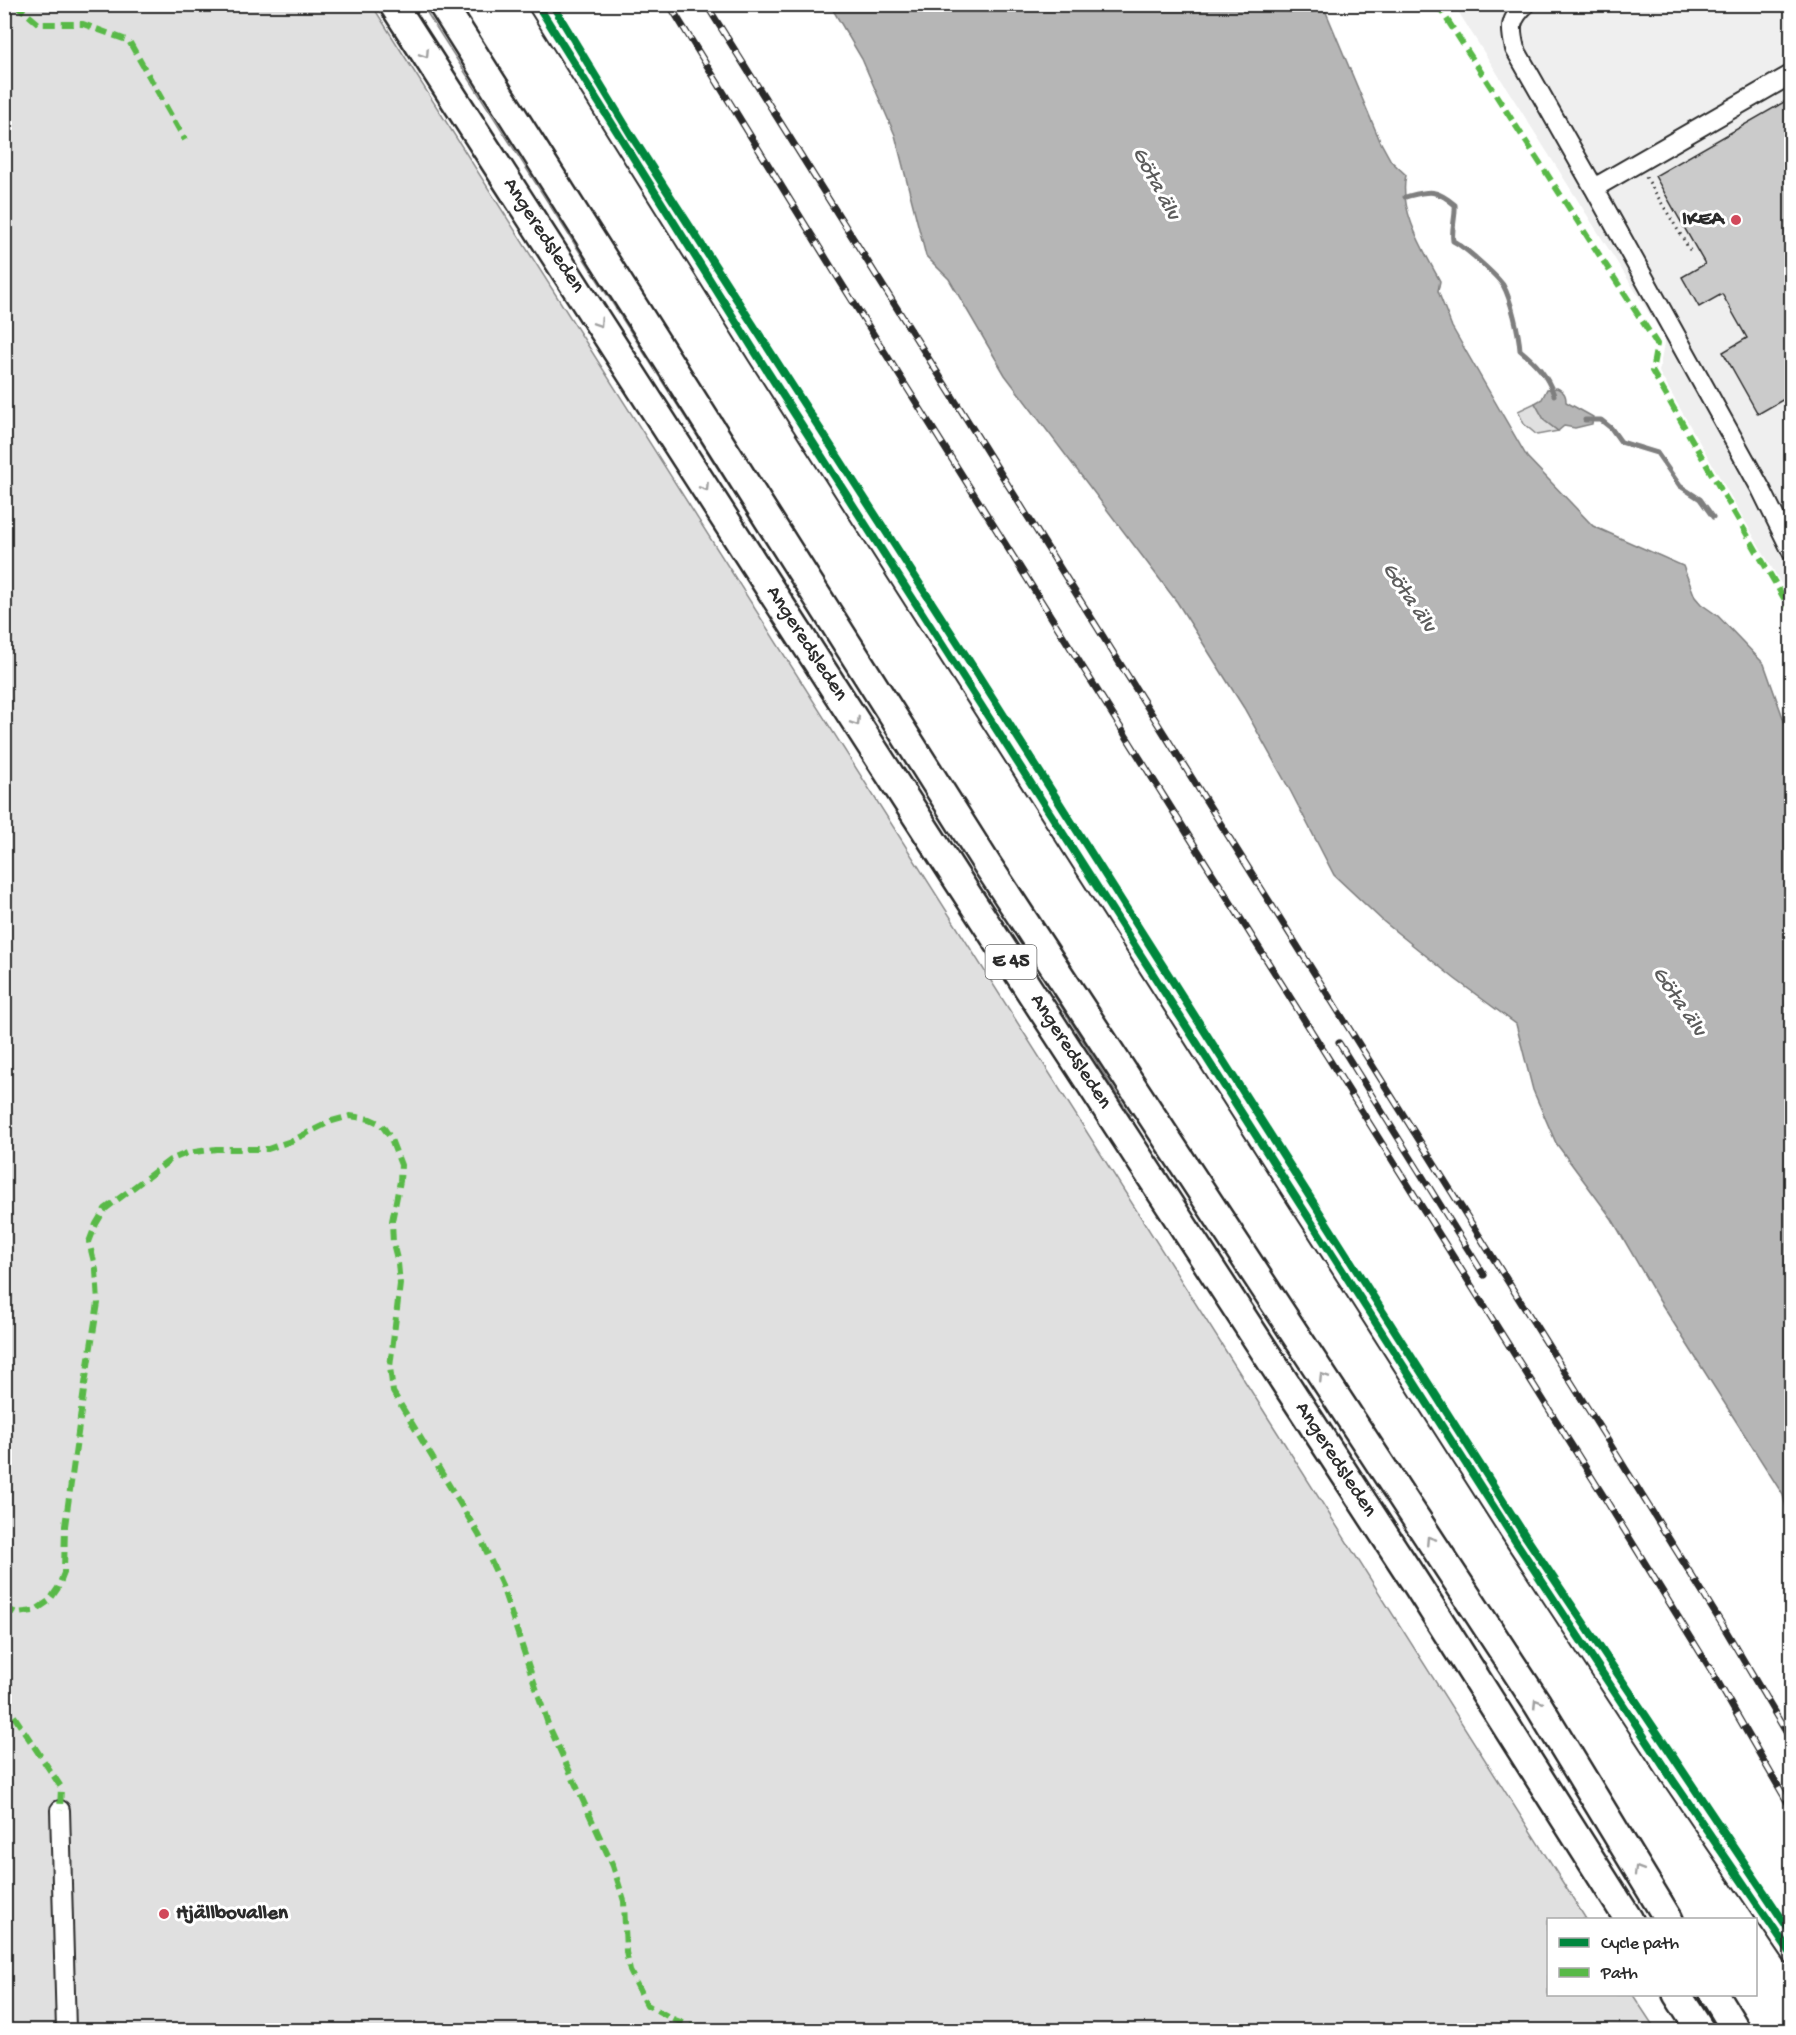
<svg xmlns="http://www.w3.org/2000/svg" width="1796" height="2035" viewBox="0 0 1796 2035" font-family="'Gochi Hand',sans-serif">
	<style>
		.built { fill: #efefef }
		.green { fill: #e0e0e0; stroke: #868686; stroke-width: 1.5 }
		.water { fill: #b6b6b6; stroke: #7e7e7e; stroke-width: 1.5 }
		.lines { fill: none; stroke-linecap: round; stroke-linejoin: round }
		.stream { stroke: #7e7e7e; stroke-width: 5 }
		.building { fill: #cbcbcb; stroke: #2b2b2b; stroke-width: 1.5 }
		.minor-casing { stroke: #2b2b2b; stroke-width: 22 }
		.highway-casing { stroke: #2b2b2b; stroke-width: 32 }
		.path { stroke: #2b2b2b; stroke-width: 3; stroke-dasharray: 1.5 4.5; stroke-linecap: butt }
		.minor { stroke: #fff; stroke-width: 18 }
		.highway { stroke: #fff; stroke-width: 27 }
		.rail-casing { stroke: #2b2b2b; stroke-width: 7 }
		.rail { stroke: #fff; stroke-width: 4.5; stroke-dasharray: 14; stroke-linecap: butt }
		.quiet { stroke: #58b947; stroke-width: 6; stroke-dasharray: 12 6; stroke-linecap: butt }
		.cycleway-casing { stroke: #fff; stroke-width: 11 }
		.cycleway { stroke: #00873e; stroke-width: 8 }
		.oneway { stroke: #a0a0a0 }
		.poi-dot { fill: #d1495b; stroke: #fff; stroke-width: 2 }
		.labels { text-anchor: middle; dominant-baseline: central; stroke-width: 6; stroke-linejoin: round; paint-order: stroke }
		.shield { fill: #fff; stroke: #6b6b6b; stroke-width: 1.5 }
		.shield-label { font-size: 20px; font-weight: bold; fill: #2b2b2b }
		.poi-label { font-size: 21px; font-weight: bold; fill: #2b2b2b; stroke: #fff; text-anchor: end }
		.street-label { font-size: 21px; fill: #2b2b2b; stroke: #fff }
		.water-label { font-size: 22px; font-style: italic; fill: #5c5c5c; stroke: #fff }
	</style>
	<rect width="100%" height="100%" fill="#fff"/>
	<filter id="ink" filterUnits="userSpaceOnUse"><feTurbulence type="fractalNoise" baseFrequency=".0167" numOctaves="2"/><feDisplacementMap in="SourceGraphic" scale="12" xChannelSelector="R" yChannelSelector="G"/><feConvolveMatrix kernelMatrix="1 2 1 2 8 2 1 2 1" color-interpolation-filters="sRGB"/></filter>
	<g filter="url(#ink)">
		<path class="built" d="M1454 5H1791V601L1659 372 1665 338Z"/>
		<path class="green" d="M5 5H372L1586 1919 1548 1920V1994L1633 1995 1656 2030H5Z
			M422 5H428L1135 1114 1130 1115 1064 1011Z
			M1535 403 1545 421 1558 431 1537 435 1524 424 1518 411Z"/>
		<path class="water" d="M830 5H1323L1380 141 1391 161 1406 175C1398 210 1424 251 1440 281L1438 291 1452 327 1527 457 1593 526 1683 566 1695 597 1701 604 1718 616 1764 664 1792 743 1791 1527 1783 1495 1659 1300 1612 1219 1556 1143 1533 1090 1516 1024 1455 979 1384 922 1334 875 1291 792 1244 708 1177 602 1005 375 949 279 926 256 895 135 862 59Z
			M1557 388C1564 392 1566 394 1566 402L1593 417 1592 424 1575 428 1564 426 1558 431 1545 421 1535 403 1542 399 1547 389Z"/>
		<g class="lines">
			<path class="stream" d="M1405 197C1429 191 1435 188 1455 205 1456 218 1451 228 1453 241 1465 247 1496 275 1503 285 1511 299 1519 334 1520 350 1536 363 1547 375 1554 395
				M1585 420H1601L1611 428 1621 442 1657 453 1680 486 1700 499 1713 517"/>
		</g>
		<path class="building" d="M1791 98V395L1758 414 1723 352 1747 338 1722 294 1699 307 1682 277 1705 264 1655 176Z"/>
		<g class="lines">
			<defs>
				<path id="minor" d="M537 4 757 355 1516 1542 1666 1770 1792 1955
					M1526 4C1509 20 1510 28 1515 49L1594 188 1792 74
					M1594 188 1761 489 1792 552
					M60 1810 66 2030"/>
				<path id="highway" d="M393 4 959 882 1417 1585 1629 1920
					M442 4 988 866 1537 1703 1669 1920
					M1677 1994 1700 2030
					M1714 1994 1736 2030"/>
			</defs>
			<use href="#minor" class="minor-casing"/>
			<use href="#highway" class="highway-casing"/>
			<path class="path" d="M1646 177 1691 252"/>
			<use href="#minor" class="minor"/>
			<use href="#highway" class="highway"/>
			<defs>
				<path id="rail" d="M669 4 840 281 1601 1492 1711 1670 1792 1810
					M706 4 1620 1460 1725 1629 1792 1742
					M1339 1043 1484 1275"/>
			</defs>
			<use href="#rail" class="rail-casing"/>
			<use href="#rail" class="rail"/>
			<path class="quiet" d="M15 4 39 24H83L129 41 185 140
				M1437 4 1657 344 1652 371 1792 612
				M4 1608 17 1613 34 1611 49 1601 58 1588 64 1573 65 1526 84 1390 98 1303 96 1270 89 1242 96 1224 105 1209 170 1160 187 1153 216 1149H268L291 1141 332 1121 350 1116 370 1119 381 1124 390 1137 401 1165 400 1181 392 1221 393 1243 398 1263 400 1284 390 1367 393 1392 479 1535 501 1583 548 1724 613 1866 624 1901 626 1952 630 1971 647 2005 675 2020 702 2030
				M4 1701 61 1787 60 1810"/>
			<defs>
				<path id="cycleway" d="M537 4 757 355 1516 1542 1666 1770 1792 1955
					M552 4 633 138 966 656 1526 1537 1792 1934"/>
			</defs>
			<use href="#cycleway" class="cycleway-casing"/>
			<use href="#cycleway" class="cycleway"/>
		</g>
		<defs><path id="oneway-chevron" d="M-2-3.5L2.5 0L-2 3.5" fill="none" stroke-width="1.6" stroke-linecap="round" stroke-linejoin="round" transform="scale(1.5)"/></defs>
		<g class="oneway">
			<use href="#oneway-chevron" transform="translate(425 54) rotate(57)"/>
			<use href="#oneway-chevron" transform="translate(599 323) rotate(57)"/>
			<use href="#oneway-chevron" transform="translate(705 487) rotate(57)"/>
			<use href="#oneway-chevron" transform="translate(856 722) rotate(57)"/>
			<use href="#oneway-chevron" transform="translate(1323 1377) rotate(-123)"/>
			<use href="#oneway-chevron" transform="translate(1430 1540) rotate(-123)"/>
			<use href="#oneway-chevron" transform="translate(1537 1703) rotate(-122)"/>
			<use href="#oneway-chevron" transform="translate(1638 1870) rotate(-121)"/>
		</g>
	</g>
	<g class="poi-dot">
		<circle cx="1736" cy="220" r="6"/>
		<circle cx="164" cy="1914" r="6"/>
	</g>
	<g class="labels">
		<rect class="shield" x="985.5" y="945" width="51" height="34" rx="4.5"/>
		<g class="shield-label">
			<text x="1011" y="962">E 45</text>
		</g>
		<g class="poi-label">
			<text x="1724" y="220">IKEA</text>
			<text x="176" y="1914" text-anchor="start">Hjällbovallen</text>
		</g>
		<g class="street-label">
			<text transform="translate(543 236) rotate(57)">Angeredsleden</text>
			<text transform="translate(806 644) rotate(57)">Angeredsleden</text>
			<text transform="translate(1070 1052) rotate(57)">Angeredsleden</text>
			<text transform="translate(1335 1460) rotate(57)">Angeredsleden</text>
		</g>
		<g class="water-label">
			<text transform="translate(1155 184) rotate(62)">Göta älv</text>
			<text transform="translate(1408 598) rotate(56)">Göta älv</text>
			<text transform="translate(1678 1002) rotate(56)">Göta älv</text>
		</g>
	</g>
	<rect width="1796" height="2035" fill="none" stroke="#fff" stroke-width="24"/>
	<rect x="12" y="12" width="1772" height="2011" fill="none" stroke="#2b2b2b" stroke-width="2" filter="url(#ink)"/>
	<rect x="1547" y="1918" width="210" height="78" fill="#ffffff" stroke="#aaaaaa" stroke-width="1.5"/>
	<rect x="1559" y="1938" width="30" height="9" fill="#00873e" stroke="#aaaaaa" stroke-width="1.5"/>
	<text x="1601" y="1948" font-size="18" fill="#2b2b2b">Cycle path</text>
	<rect x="1559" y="1968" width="30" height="9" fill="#58b947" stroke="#aaaaaa" stroke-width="1.5"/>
	<text x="1601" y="1978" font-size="18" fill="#2b2b2b">Path</text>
</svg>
